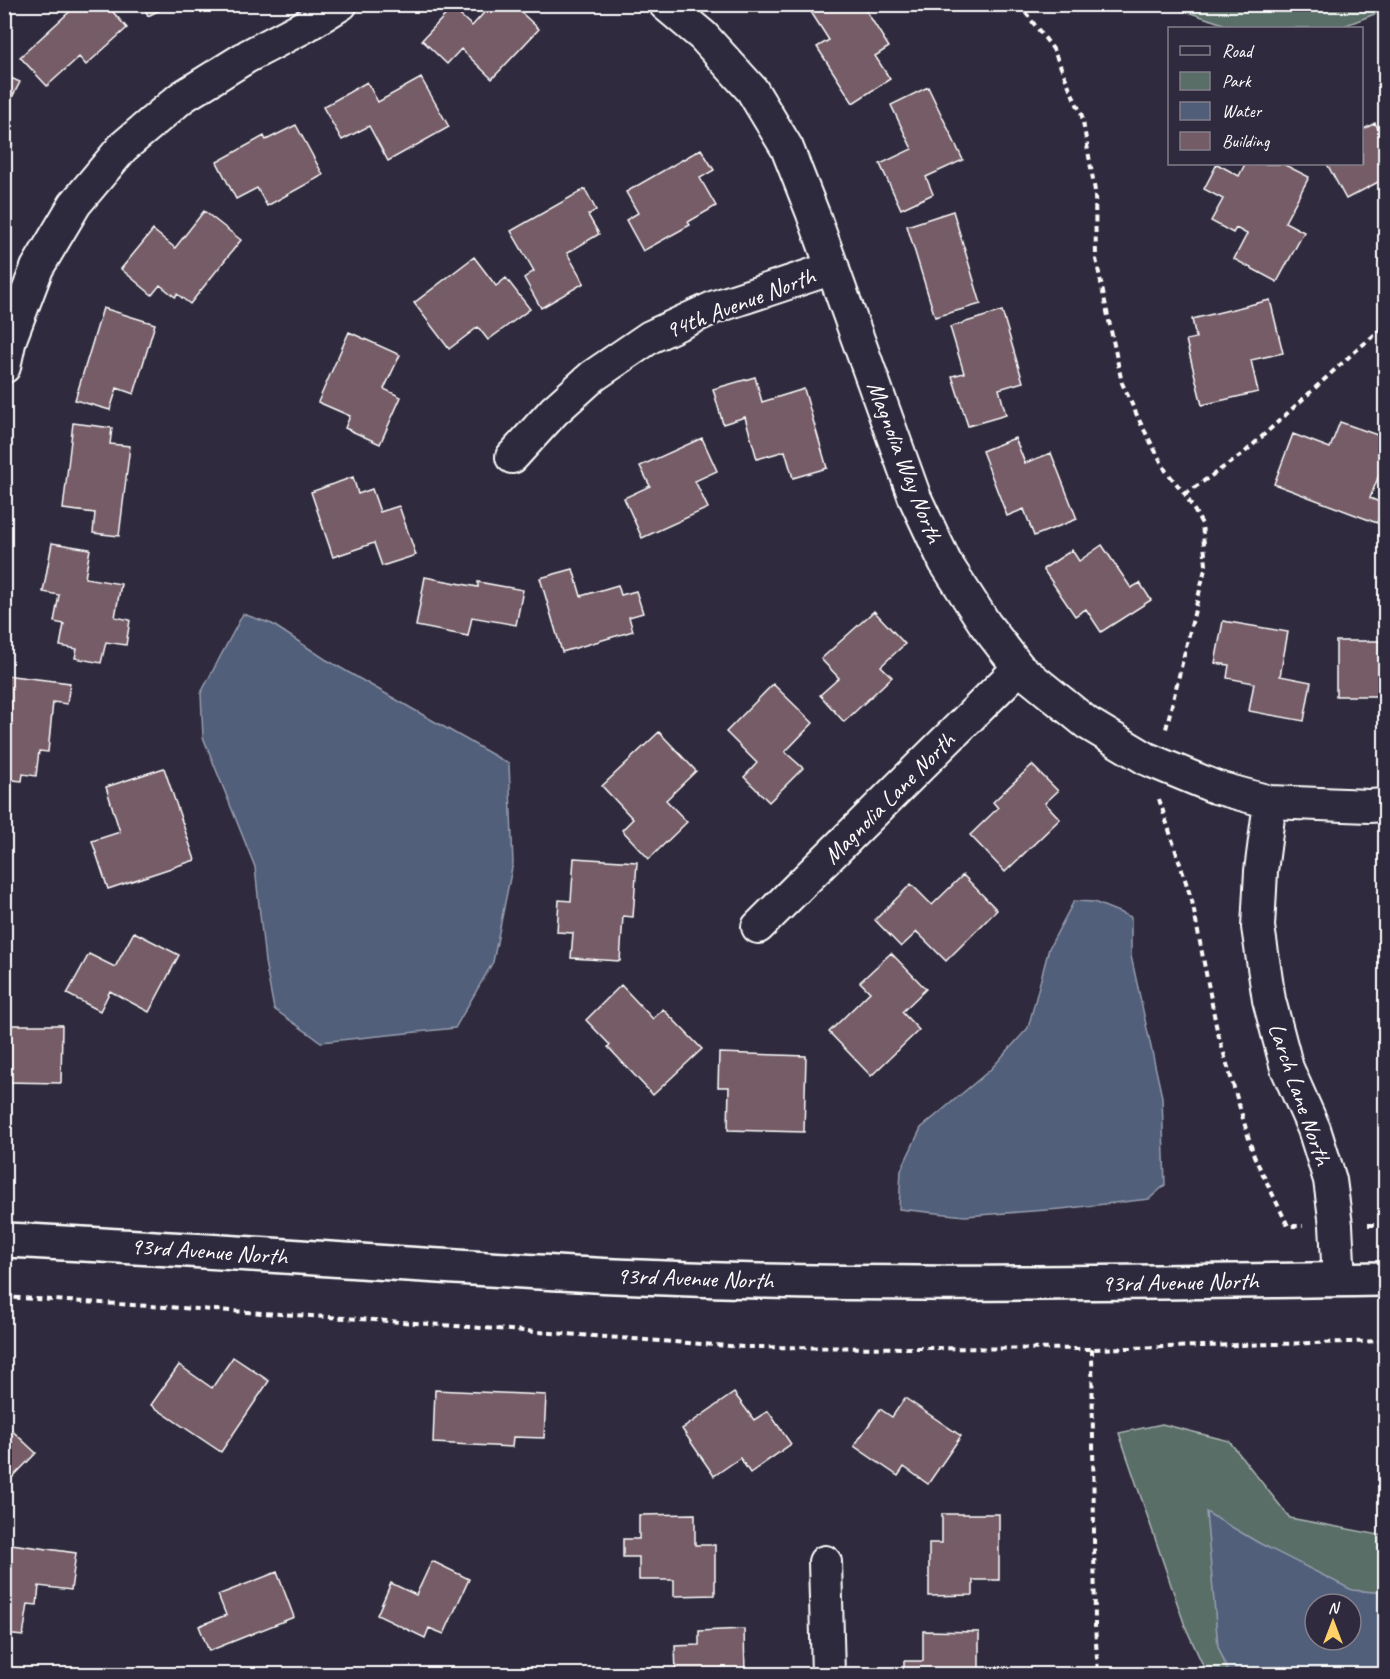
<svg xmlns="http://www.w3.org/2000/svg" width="1390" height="1679" viewBox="0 0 1390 1679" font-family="Caveat,sans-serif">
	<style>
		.green { fill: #5a6e68; stroke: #acb6b4; stroke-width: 1.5; fill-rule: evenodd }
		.water { fill: #515e7a; stroke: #979eaf; stroke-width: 1.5; fill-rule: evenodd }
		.building { fill: #745c66; stroke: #fff; stroke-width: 1.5 }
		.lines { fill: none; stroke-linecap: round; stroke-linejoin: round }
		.street-casing { stroke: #fff; stroke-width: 36 }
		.secondary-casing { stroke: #fff; stroke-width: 38 }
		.path { stroke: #fff; stroke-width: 4; stroke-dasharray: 6 4.5; stroke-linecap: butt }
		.street { stroke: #2f2a3d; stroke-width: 32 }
		.secondary { stroke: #2f2a3d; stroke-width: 33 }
		.labels { text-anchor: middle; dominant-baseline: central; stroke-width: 5; stroke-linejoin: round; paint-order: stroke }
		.street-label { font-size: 24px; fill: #fff; stroke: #2f2a3d }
	</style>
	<rect width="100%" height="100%" fill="#2f2a3d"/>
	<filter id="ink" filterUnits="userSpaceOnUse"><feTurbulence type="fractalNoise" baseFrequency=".0167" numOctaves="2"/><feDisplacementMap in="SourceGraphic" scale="12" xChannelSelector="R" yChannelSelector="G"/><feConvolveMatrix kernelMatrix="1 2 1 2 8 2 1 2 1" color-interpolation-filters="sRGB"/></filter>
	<g filter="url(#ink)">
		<path class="green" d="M1385 4V10L1339 28H1235L1167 5Z
			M1162 1424 1229 1441 1290 1518 1385 1536V1674H1207L1185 1626 1119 1433ZM1315 1604H1351V1640H1315Z"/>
		<path class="water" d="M243 614 272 624 325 659 509 764 513 863 493 962 455 1028 321 1042 274 1009 265 962 255 867 203 737 201 693Z
			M1074 901 1094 902 1131 917V956L1162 1097 1165 1185 1149 1199 1061 1209 965 1216 899 1209 901 1170 921 1128 990 1070 1028 1028 1049 948Z
			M1206 1512 1259 1543 1352 1590 1385 1593V1674H1229L1218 1646ZM1315 1604H1351V1640H1315Z"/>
		<path class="building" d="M78 4H106L127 28 86 65 79 57 47 86 20 57Z
			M143 4H172L148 16Z
			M492 4H512L539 29 492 79 461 49 447 64 422 40 452 8 472 26Z
			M822 4H862L889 47 875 56 890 79 853 103 817 47 829 40 811 12Z
			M4 75 20 82 4 113Z
			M421 78 449 127 388 161 369 126 342 140 323 107 367 82 378 102Z
			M928 87 963 160 926 177 933 194 901 209 880 164 912 149 891 105Z
			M1375 123 1386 143V189L1380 181 1346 199 1327 164H1362V130Z
			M296 125 323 175 267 206 257 188 236 199 217 162 264 136 266 140Z
			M4 141 12 145 4 160Z
			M701 149 714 170 700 178 716 206 688 222 690 225 643 251 626 220 638 213 626 192Z
			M1217 164 1239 176 1245 164H1283L1309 177 1285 222 1304 232 1277 282 1234 259 1247 234 1236 228 1233 233 1211 221 1223 199 1204 189Z
			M585 189 596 210 588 215 599 234 567 253 584 283 541 308 524 278 534 271 511 231Z
			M204 211 241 240 190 304 177 294 175 297 160 285 152 295 121 269 153 230 175 248Z
			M953 211 981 304 935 317 907 226Z
			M474 257 496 286 506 278 530 309 488 340 478 327 449 349 414 303Z
			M1270 300 1283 353 1251 360 1258 392 1202 405 1186 340 1196 338 1192 319Z
			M103 308 155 324 134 394 117 388 110 410 75 400Z
			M1002 311 1023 382 999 389 1006 415 968 426 952 376 964 373 950 327Z
			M349 332 400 355 384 389 401 397 380 444 345 428 350 416 318 402Z
			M755 377 762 402 804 389 827 468 793 478 785 451 757 459 745 417 723 424 713 389Z
			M1340 422 1386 438V457L1370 498 1384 504 1377 523 1274 484 1293 434 1330 448Z
			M73 423 112 428 110 444 130 446 119 536 93 533 95 513 63 509Z
			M702 438 717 471 695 481 708 508 642 538 624 498 650 486 640 466Z
			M1015 438 1025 463 1051 453 1077 519 1034 536 1024 509 1007 516 982 451Z
			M353 477 358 494 372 489 380 512 399 506 416 555 382 566 374 543 333 557 311 492Z
			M52 543 90 549 85 578 121 584 115 617 130 620 126 645 106 642 101 663 75 658 77 649 60 646 64 624 54 622 59 595 43 592Z
			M1102 545 1131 588 1140 583 1151 600 1101 632 1086 609 1075 616 1043 569 1072 550 1079 561Z
			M573 569 581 596 618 585 621 595 636 591 643 613 629 617 633 631 562 652 540 578Z
			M425 577 478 587V582L523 590 516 625 472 617 468 636 416 626Z
			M874 611 905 644 881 666 892 677 844 722 820 695 839 678 821 659Z
			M1223 621 1288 632 1280 676 1311 682 1304 721 1249 711 1254 683 1227 678 1229 665 1215 663Z
			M1336 641H1386V721L1385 696H1336Z
			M4 675 70 683 67 704 53 702 48 752 39 751 36 776 23 774 22 781 4 779Z
			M773 684 813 723 785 752 803 768 769 802 744 777 757 763 726 732Z
			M659 732 696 771 666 800 687 822 649 859 622 830 633 819 602 786Z
			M1032 765 1058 791 1045 803 1060 819 1005 872 970 835 998 808 993 802Z
			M164 768 195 860 108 889 92 841 120 832 106 787Z
			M574 858 637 862 633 917 623 916 620 961 571 958 573 933 557 932 559 900 571 901Z
			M963 875 997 910 946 961 917 932 901 947 875 920 911 884 932 905Z
			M134 932 179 955 149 1012 110 991 100 1011 67 994 89 954 115 967Z
			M891 953 926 989 902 1012 919 1030 871 1076 829 1032 870 992 860 982Z
			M621 985 653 1019 663 1009 702 1049 653 1095 608 1047 610 1045 586 1020Z
			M4 1025H62L61 1083 4 1082Z
			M719 1053 806 1056 804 1132 728 1130 729 1087H718Z
			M233 1357 269 1381 221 1452 151 1405 179 1365 212 1388Z
			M435 1390 546 1395 544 1438 513 1437 512 1447 433 1443Z
			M734 1393 754 1420 768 1411 791 1444 750 1473 740 1458 714 1476 682 1429Z
			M905 1398 961 1436 928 1484 904 1467 898 1476 854 1446 880 1409 892 1417Z
			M4 1423 36 1453 4 1486Z
			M695 1514V1545H715V1595L674 1596V1580H639V1557H623V1539H639V1515Z
			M942 1514H999V1580H973V1595L929 1596V1543H942Z
			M4 1543 76 1553 71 1590 39 1586 37 1605 28 1604 23 1636 4 1634Z
			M432 1561 469 1579 444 1634 429 1628 425 1638 377 1615 391 1583 416 1595Z
			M277 1572 294 1617 209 1651 199 1626 226 1615 218 1595Z
			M744 1629 745 1674H676L675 1646 699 1645V1631Z
			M923 1631 979 1632V1674H904V1661H923Z
			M487 1670V1674H451Z"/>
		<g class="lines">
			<defs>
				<path id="street" d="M665 4 703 36 752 90 787 148 813 214 915 498 945 562 985 624 1019 668 1087 723 1147 759 1215 787 1270 802 1369 806 1386 805
					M4 367 10 339 37 268 75 204 123 147 182 97 248 56 307 25 341 4
					M512 457 554 411 593 376 650 337 715 307 833 268
					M1270 802 1261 871 1258 927 1269 1000 1287 1068 1314 1129 1330 1180 1336 1225 1339 1280
					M758 927 1019 668
					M825 1562 828 1674"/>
				<path id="secondary" d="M4 1240C208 1249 411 1266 615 1276 871 1288 1129 1282 1386 1279"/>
			</defs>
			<use href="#street" class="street-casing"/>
			<use href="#secondary" class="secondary-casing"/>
			<path class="path" d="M1019 4 1053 49 1082 116 1095 191 1096 259 1122 383 1141 424 1166 471 1185 494 1202 524 1206 565 1165 733
				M1185 494 1244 453 1351 355 1386 325
				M1159 799 1192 901 1217 1030 1254 1156 1288 1226H1303
				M1368 1225H1385V1248
				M4 1297 360 1319 743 1347 1092 1349 1386 1341
				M1092 1349 1095 1625 1098 1674"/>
			<use href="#street" class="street"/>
			<use href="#secondary" class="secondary"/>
		</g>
	</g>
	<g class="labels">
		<g class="street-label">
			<text transform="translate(740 303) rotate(-21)">94th Avenue North</text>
			<text transform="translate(905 462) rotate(69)">Magnolia Way North</text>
			<text transform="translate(889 798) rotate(-45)">Magnolia Lane North</text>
			<text transform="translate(1300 1094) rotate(71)">Larch Lane North</text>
			<text transform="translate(209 1251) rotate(4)">93rd Avenue North</text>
			<text transform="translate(695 1278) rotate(2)">93rd Avenue North</text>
			<text transform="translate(1180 1282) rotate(-1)">93rd Avenue North</text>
		</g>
	</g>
	<rect width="1390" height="1679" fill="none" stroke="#2f2a3d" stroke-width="24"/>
	<rect x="12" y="12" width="1366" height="1655" fill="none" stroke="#fff" stroke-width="2" filter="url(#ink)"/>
	<rect x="1168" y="27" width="195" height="138" fill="#2f2a3d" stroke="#827f8b" stroke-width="1.5"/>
	<rect x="1180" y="46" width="30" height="9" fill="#2f2a3d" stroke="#827f8b" stroke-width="1.5"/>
	<text x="1222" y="57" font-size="18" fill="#ffffff">Road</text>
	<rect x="1180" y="72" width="30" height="18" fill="#5a6e68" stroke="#827f8b" stroke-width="1.5"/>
	<text x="1222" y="87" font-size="18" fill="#ffffff">Park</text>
	<rect x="1180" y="102" width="30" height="18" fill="#515e7a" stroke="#827f8b" stroke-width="1.5"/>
	<text x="1222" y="117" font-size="18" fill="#ffffff">Water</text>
	<rect x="1180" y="132" width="30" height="18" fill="#745c66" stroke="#827f8b" stroke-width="1.5"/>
	<text x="1222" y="147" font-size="18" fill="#ffffff">Building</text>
	<g transform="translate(1333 1622)"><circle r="28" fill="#2f2a3d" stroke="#827f8b" stroke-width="1.5"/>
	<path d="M0-4.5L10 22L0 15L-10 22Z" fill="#ffd166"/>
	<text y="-9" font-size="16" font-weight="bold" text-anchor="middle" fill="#ffffff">N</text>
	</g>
</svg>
